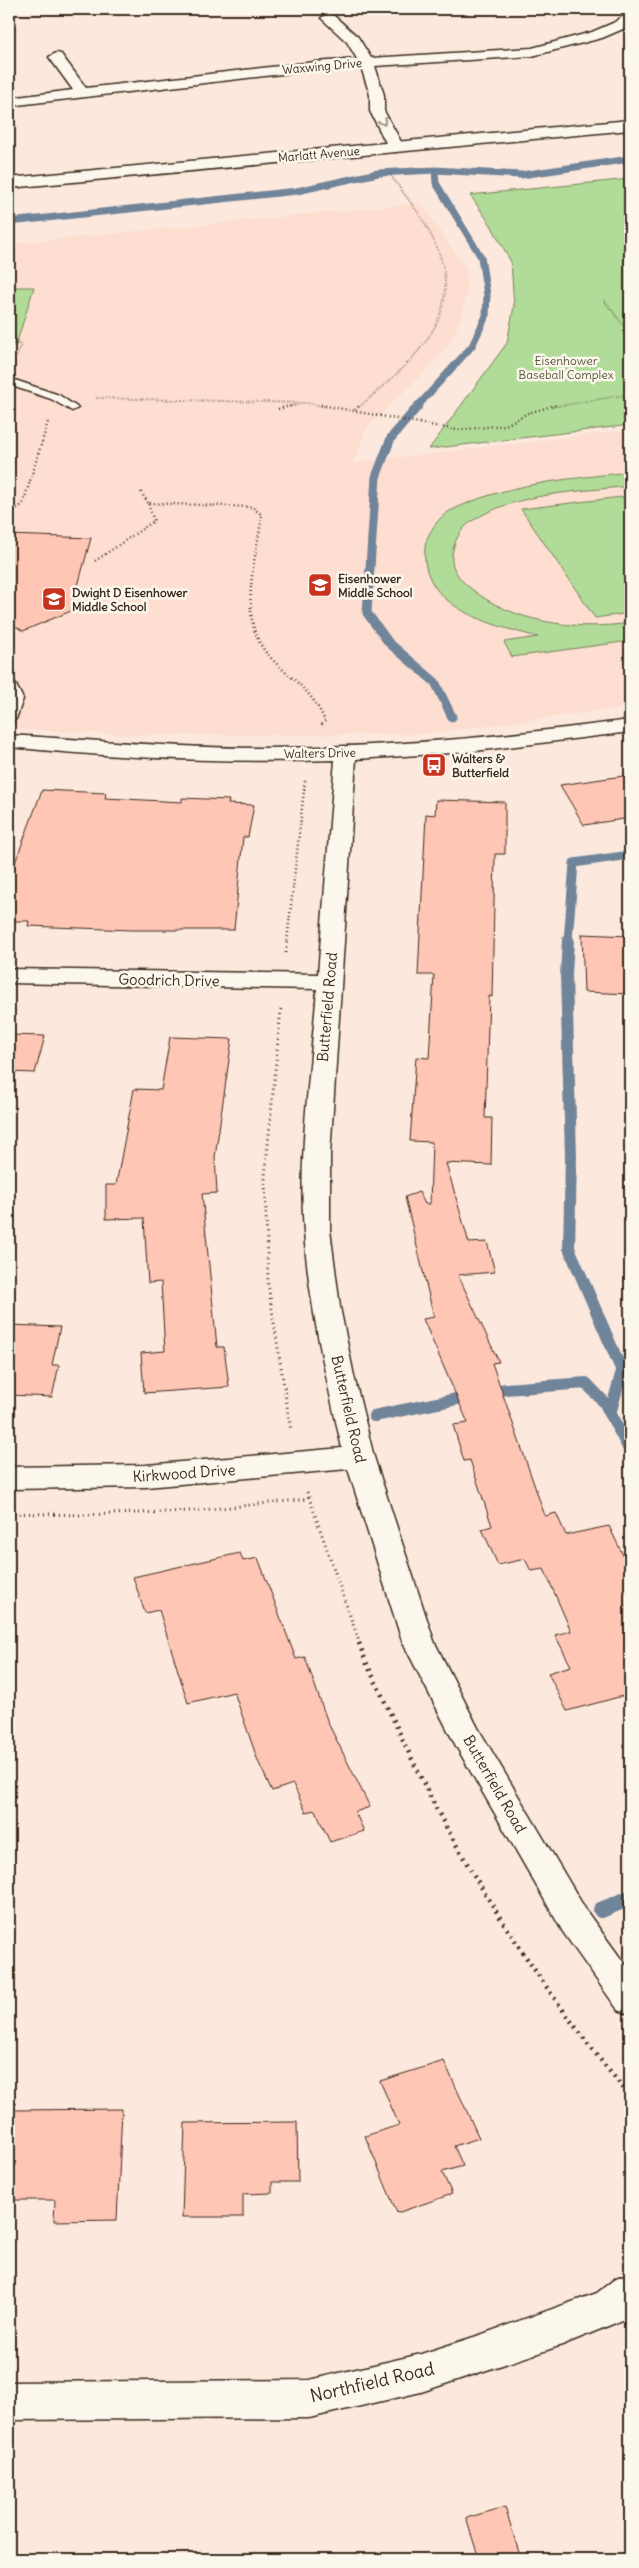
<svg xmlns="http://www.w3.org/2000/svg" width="639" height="2568" viewBox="0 0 639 2568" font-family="Delius,sans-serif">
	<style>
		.built { fill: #fdded0 }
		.green { fill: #b1db98; stroke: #76825b }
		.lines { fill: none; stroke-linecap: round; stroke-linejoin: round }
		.stream-far3 { stroke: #70849a; stroke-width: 7 }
		.stream-far2 { stroke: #70849a; stroke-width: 9 }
		.stream-far1 { stroke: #70849a; stroke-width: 12 }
		.stream { stroke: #70849a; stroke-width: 16 }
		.building { fill: #ffc6b5; stroke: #3b2a1e }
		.lane-casing { stroke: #3b2a1e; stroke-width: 3 }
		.street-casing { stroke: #3b2a1e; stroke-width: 3 }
		.secondary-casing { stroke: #3b2a1e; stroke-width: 3 }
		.path-far3 { stroke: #3b2a1e; stroke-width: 2; stroke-dasharray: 0.5 2; stroke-linecap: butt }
		.path-far2 { stroke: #3b2a1e; stroke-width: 2.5; stroke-dasharray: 1 3; stroke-linecap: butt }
		.path-far1 { stroke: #3b2a1e; stroke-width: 3; stroke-dasharray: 1 4; stroke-linecap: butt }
		.path { stroke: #3b2a1e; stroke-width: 4.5; stroke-dasharray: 2 5; stroke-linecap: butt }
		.lane { fill: #fbf7ec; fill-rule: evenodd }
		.street { fill: #fbf7ec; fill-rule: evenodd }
		.secondary { fill: #fbf7ec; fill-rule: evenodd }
		.oneway { stroke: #9b9085 }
		.labels { text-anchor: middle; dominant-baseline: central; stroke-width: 5; stroke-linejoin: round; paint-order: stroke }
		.far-street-label { font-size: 12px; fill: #3b2a1e; stroke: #fbf7ec }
		.far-park-label { font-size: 12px; fill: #58563c; stroke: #fbf7ec }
		.far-poi-label { font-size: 12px; font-weight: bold; fill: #3b2a1e; stroke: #fbf7ec; text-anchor: start }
		.street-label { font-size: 15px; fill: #3b2a1e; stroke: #fbf7ec }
		.near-street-label { font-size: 18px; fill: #3b2a1e; stroke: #fbf7ec }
	</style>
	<rect width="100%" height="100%" fill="#fce8dc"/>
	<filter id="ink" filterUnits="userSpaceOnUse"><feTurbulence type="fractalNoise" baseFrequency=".02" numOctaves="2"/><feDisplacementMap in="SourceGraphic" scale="10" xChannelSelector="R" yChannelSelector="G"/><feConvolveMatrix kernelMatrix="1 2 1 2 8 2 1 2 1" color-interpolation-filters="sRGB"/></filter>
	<g filter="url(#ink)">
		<path class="built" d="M421 203 466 269 467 292 462 316 452 339 431 365 367 427 353 463 630 430V707L420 734 152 735 9 729V244Z"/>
		<path class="green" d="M630 179V425L429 449 507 343 514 306 511 262 491 225 470 195Z
			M9 287H34L16 345H9Z
			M630 472V486C579 492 517 492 472 521 460 529 454 541 452 555 450 567 460 580 469 587 512 623 576 631 630 623V641L512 657 504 642 538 637C492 625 419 608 425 547 426 535 439 516 450 511 506 483 569 479 630 472Z
			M630 496V613L595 618 521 509Z"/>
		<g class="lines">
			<path class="stream-far3" d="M9 222 297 191 378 173 435 170 521 175 630 159
				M417 407 472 346 486 316 487 295 481 257 436 183 435 170"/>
			<path class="stream-far2" d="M419 405 391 438 376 477 367 613 389 643 435 682 452 717
				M568 941 574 863 630 855"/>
			<path class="stream-far1" d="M568 940 566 974 571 1157 569 1248 622 1371 610 1414
				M374 1416 506 1389 586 1383 604 1402 630 1451"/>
			<path class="stream" d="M601 1910 630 1898"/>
		</g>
		<path class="building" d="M9 535 91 538 71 611 23 631 9 622Z
			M630 775V818L584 825 560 785Z
			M42 790 106 793 105 798 182 802V798L229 800 228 804 254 805 248 837H243L234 930H131L28 926 29 921H9V879Z
			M436 800 505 802V854H495L492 997 489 996 485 1118H492L491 1165 446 1163 469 1243 487 1242 495 1272 458 1275 499 1362 492 1363 545 1516 556 1513 566 1535 609 1526 630 1570V1694L567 1711 548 1673 571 1666 555 1635 571 1631 544 1569 531 1571 525 1559 498 1565 482 1529 492 1526 470 1460 464 1461 453 1425 468 1423 423 1319 434 1317 405 1197 419 1192 425 1204H430L432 1142 410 1141 416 1057 429 1058 434 975H418L426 814 435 815Z
			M582 934 630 936V994L584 992Z
			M9 1035 45 1036 35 1073 9 1072Z
			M170 1037 232 1039 215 1157 217 1193 202 1194 217 1347H224L229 1387 144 1393 141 1353 165 1351 161 1282 148 1283 144 1218 106 1219V1185H116L134 1089 161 1090Z
			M9 1325 60 1327 52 1365H59L52 1397 9 1395Z
			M240 1553 243 1561 258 1558 296 1659 305 1657 328 1723 370 1807 355 1812 364 1831 330 1842 315 1810 306 1812 293 1784 272 1791 258 1761 234 1692 188 1703 159 1610 145 1613 133 1577Z
			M444 2061 479 2138 454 2146 463 2166 442 2172 452 2194 397 2213 365 2136 399 2125 380 2081Z
			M122 2109 117 2220 54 2221 55 2200H9L14 2110Z
			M297 2122 298 2182H272V2193L243 2194V2217H182L185 2123Z
			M505 2507 521 2559H479L466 2518Z"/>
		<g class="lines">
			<defs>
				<path id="lane" d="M9 378 59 395 78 408 72 411 51 399 9 385Z
					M9 680 14 681 23 699 16 719 9 723Z"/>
				<path id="street" d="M630 12V23L623 29 602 38 532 56 375 66 384 95V111L404 147 396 152 388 147 370 111V95L361 67 315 70 9 106V98L73 90 49 57 56 53 61 54 86 88 315 62 357 59 347 42 321 18 328 14 333 15 358 37 371 58 532 48 592 32 613 23Z
					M630 720V732L467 752 356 759 330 1155V1230L340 1307 354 1376 374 1457 434 1641 478 1728 587 1912 630 1971V2014L618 2010 563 1932 456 1746 402 1641 348 1469 146 1487 9 1489V1467L146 1465 342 1448C326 1377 309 1305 304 1232 298 1153 311 1068 317 989L9 983V969L318 974 335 760C226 763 117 758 9 747V735C93 740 177 748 261 748 385 748 507 736 630 720Z
					M630 2273V2314L625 2319 562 2345 421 2392 309 2418 9 2420V2382L309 2380 421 2354 480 2335 597 2293 616 2278Z"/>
				<path id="secondary" d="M630 120V130L9 188V178Z"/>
			</defs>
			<use href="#lane" class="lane-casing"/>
			<use href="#street" class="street-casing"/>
			<use href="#secondary" class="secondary-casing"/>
			<path class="path-far3" d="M604 300 630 334
				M16 344H21L16 358
				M96 398 307 403 328 407
				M289 407 301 404
				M359 407C416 358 473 313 430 233 419 211 403 193 389 173
				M552 407 630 394"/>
			<path class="path-far2" d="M321 405 457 430 506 425 528 413 556 405
				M278 409 294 405
				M355 410 360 405
				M141 492 148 503
				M9 509 18 508 23 504 48 422
				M95 561 154 521 148 503 252 507 262 515C256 560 235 622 271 658 293 681 312 690 325 721L321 725
				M287 941 305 781"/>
			<path class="path-far1" d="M286 953 287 940
				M281 1009 265 1176 268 1284 291 1431
				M307 1492 360 1644
				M9 1513 82 1515 192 1511 308 1499"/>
			<path class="path" d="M359 1643 366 1662C392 1715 416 1771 444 1823 496 1917 561 2014 630 2096"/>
			<use href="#lane" class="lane"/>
			<use href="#street" class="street"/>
			<use href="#secondary" class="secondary"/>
		</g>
		<defs><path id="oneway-chevron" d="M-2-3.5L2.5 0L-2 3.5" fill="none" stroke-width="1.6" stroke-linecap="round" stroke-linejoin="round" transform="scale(1.25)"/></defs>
		<use class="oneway" href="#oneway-chevron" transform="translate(383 122) rotate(62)"/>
	</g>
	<defs>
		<symbol id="school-square" viewBox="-11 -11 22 22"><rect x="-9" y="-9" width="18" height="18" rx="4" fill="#c8321e" stroke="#fbf7ec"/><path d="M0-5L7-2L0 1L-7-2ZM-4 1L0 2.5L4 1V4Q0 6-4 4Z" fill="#fff"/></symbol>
		<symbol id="bus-square" viewBox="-11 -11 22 22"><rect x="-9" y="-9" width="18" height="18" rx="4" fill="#c8321e" stroke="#fbf7ec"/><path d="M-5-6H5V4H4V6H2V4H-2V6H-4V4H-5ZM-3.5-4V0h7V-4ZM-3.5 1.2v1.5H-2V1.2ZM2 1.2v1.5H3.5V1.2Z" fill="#fff"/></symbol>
	</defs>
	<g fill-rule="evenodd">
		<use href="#school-square" x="306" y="571" width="28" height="28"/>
		<use href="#school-square" x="40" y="585" width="28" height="28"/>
		<use href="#bus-square" x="420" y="751" width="28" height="28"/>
	</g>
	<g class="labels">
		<g class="far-street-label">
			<text transform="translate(322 66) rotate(-5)">Waxwing Drive</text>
			<text transform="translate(319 154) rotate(-5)">Marlatt Avenue</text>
			<text transform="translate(320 753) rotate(-1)">Walters Drive</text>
		</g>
		<g class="far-park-label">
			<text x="566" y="360">Eisenhower<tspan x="566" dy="14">Baseball Complex</tspan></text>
		</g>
		<g class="far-poi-label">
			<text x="338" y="578">Eisenhower<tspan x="338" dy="14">Middle School</tspan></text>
			<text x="72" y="592">Dwight D Eisenhower<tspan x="72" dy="14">Middle School</tspan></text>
			<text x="452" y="758">Walters &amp;<tspan x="452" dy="14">Butterfield</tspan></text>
		</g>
		<g class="street-label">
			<text transform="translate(169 980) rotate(1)">Goodrich Drive</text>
			<text transform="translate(327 1007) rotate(-85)">Butterfield Road</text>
			<text transform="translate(349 1409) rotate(77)">Butterfield Road</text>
			<text transform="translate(184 1473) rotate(-4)">Kirkwood Drive</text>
			<text transform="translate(495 1784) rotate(60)">Butterfield Road</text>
		</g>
		<g class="near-street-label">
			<text transform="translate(372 2382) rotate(-13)">Northfield Road</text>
		</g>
	</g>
	<rect width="639" height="2568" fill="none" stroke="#fbf7ec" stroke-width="30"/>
	<rect x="15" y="15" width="609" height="2538" fill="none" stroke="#3b2a1e" stroke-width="2" filter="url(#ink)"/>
</svg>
